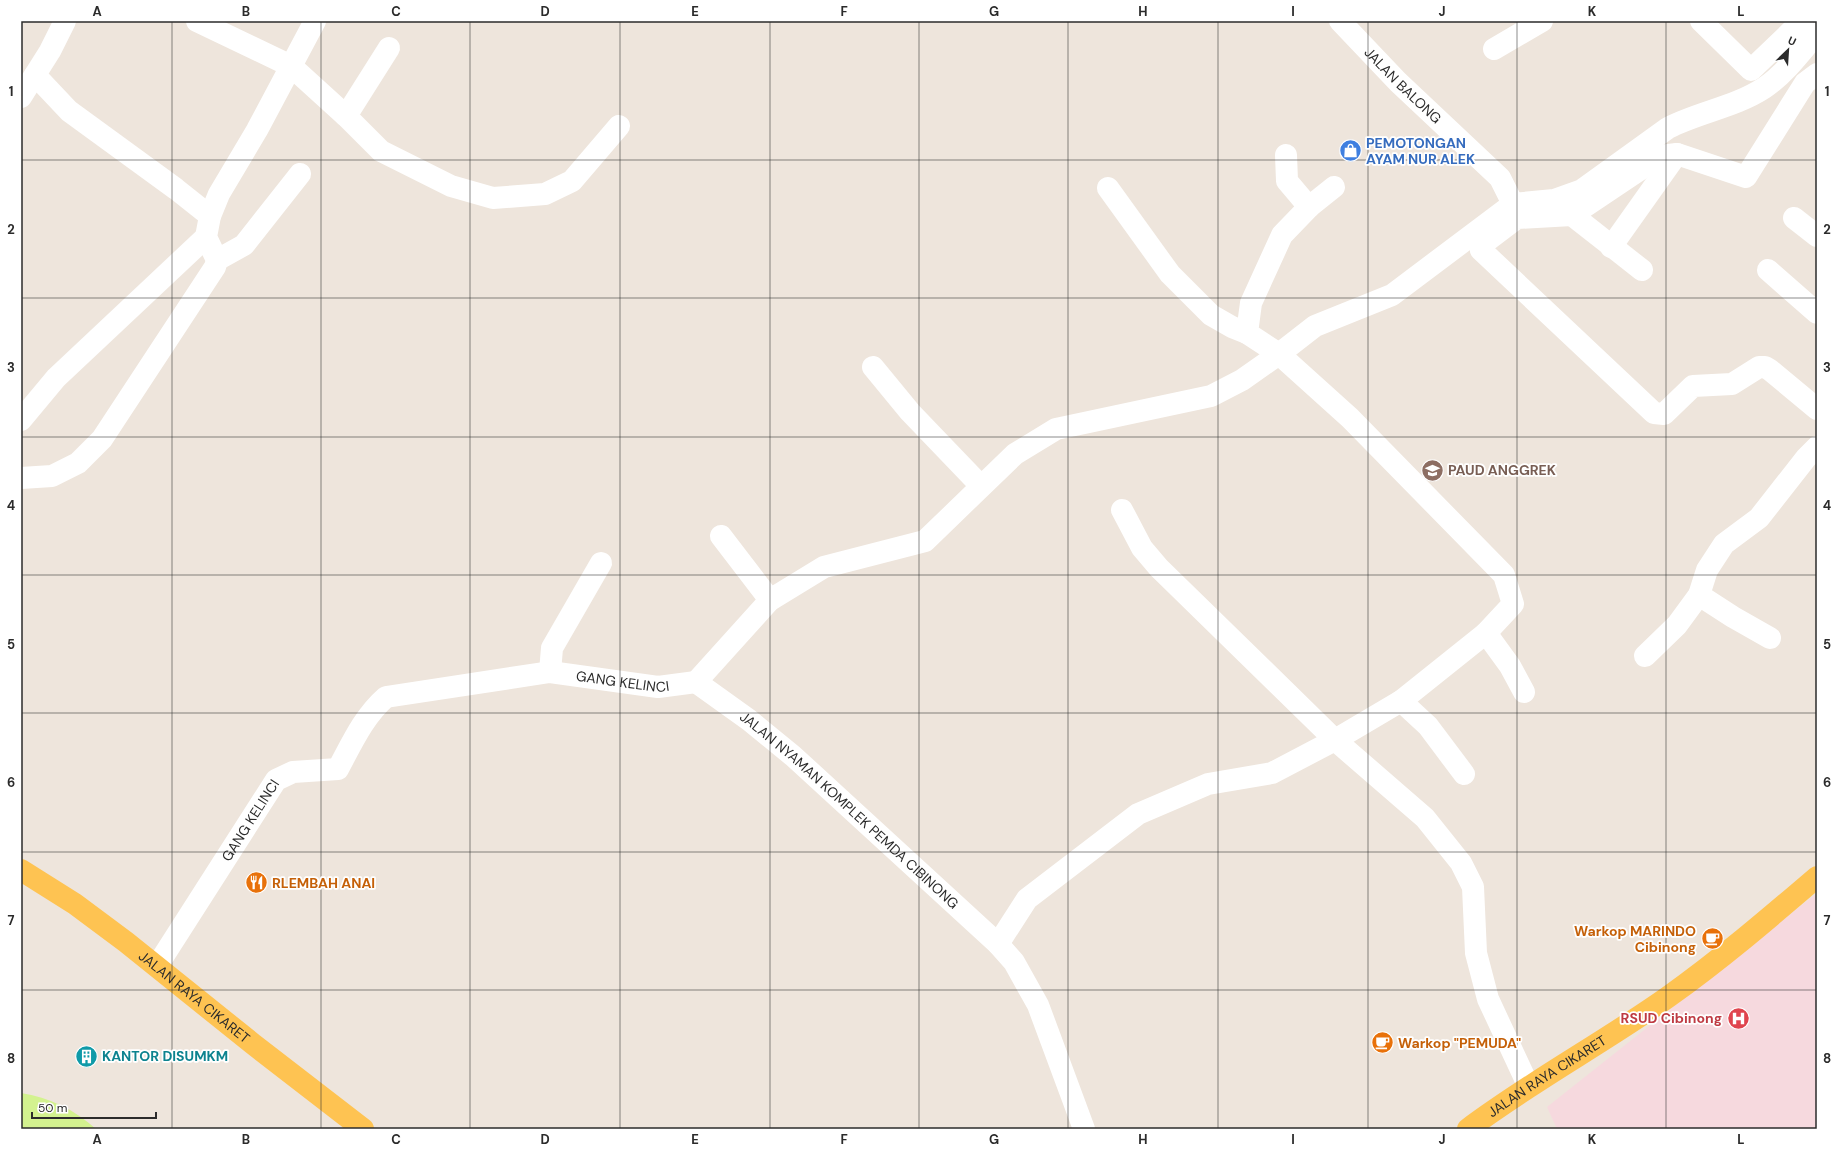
<svg xmlns="http://www.w3.org/2000/svg" width="1838" height="1150" viewBox="0 0 1838 1150" font-family="'DM Sans',sans-serif">
	<style>
		.medical { fill: #f6d9de }
		.pitch { fill: #d3f28f }
		.lines { fill: none; stroke-linecap: round; stroke-linejoin: round }
		.minor { stroke: #fff; stroke-width: 22 }
		.major { stroke: #fec352; stroke-width: 22 }
		.grid { fill: none; stroke: #2b2b2b; stroke-width: 1; stroke-opacity: 0.55 }
		.labels { text-anchor: middle; dominant-baseline: central; stroke-width: 3.5; stroke-linejoin: round; paint-order: stroke }
		.street-label { font-size: 14px; fill: #2b2b2b; stroke: #fff }
		.shop-label { font-size: 14px; font-weight: bold; fill: #366cbe; stroke: #fff; text-anchor: start }
		.education-label { font-size: 14px; font-weight: bold; fill: #785e54; stroke: #fff; text-anchor: start }
		.food-label { font-size: 14px; font-weight: bold; fill: #c56008; stroke: #fff; text-anchor: start }
		.health-label { font-size: 14px; font-weight: bold; fill: #be3a42; stroke: #fff; text-anchor: end }
		.culture-label { font-size: 14px; font-weight: bold; fill: #0d838f; stroke: #fff; text-anchor: start }
		.neatline { fill: none; stroke: #2b2b2b; stroke-width: 1.5 }
		.grid-label { font-size: 13px; text-anchor: middle; font-weight: bold; fill: #2b2b2b }
	</style>
	<rect width="100%" height="100%" fill="#eee5dc"/>
	<path class="medical" d="M1817 893V1129H1557L1547 1107Z"/>
	<path class="pitch" d="M21 1093C49 1097 75 1110 96 1129H21Z"/>
	<g class="lines">
		<g class="minor">
			<path d="M197 21 291 66 346 116 381 151 451 186 493 198 545 194 572 181 619 126"/>
			<path id="s1" d="M1340 21 1398 82 1500 178 1513 204"/>
			<path d="M1701 21 1751 70 1802 21"/>
			<path d="M1494 49 1542 21"/>
			<path d="M1817 74 1805 83 1746 177 1677 154 1660 156 1572 215 1517 218 1484 243 1481 250 1654 413 1664 414 1693 386 1732 384 1759 367H1765L1770 370 1817 409"/>
			<path d="M35 75 69 111 176 189 210 216"/>
			<path d="M21 97 50 51 65 21"/>
			<path d="M346 116 389 48"/>
			<path d="M1286 155 1287 181 1309 207"/>
			<path d="M1108 188 1170 274 1211 315 1232 327 1247 333"/>
			<path d="M1572 215 1642 270"/>
			<path d="M1794 218 1817 236"/>
			<path d="M1611 247 1677 154"/>
			<path d="M217 260 244 245 300 174"/>
			<path d="M1768 270 1817 313"/>
			<path d="M873 367 910 412 981 486"/>
			<path d="M21 420 56 378 206 237"/>
			<path d="M21 478 52 476 78 463 102 439 215 267 217 260 206 237 210 216 219 194 257 130 315 21"/>
			<path d="M1122 510 1142 548 1159 568 1335 740 1425 818 1461 863 1473 887 1476 953 1488 999 1529 1087"/>
			<path d="M721 536 770 600"/>
			<path d="M1699 595 1733 617 1770 638"/>
			<path d="M1486 633 1510 666 1524 692"/>
			<path d="M1645 656 1677 625 1699 595 1707 570 1724 544 1759 518 1806 458 1817 447"/>
			<path d="M550 672 552 648 601 563"/>
			<path d="M696 682 770 600 824 567 925 541 1015 454 1056 429 1211 396 1242 380 1279 354 1315 326 1392 295 1513 204 1554 200 1582 190 1668 128C1699 112 1735 107 1764 88 1785 74 1801 52 1817 33"/>
			<path id="s2" d="M696 682 749 720 793 756 998 944 1014 962 1038 1005 1084 1129"/>
			<path d="M1401 701 1428 726 1464 774"/>
			<path d="M998 944 1027 899 1138 814 1208 784 1272 773 1335 740 1401 701 1486 633 1513 604 1504 575 1350 418 1279 354 1247 333 1251 303 1282 235 1309 207 1334 187"/>
			<path id="s3" d="M157 966 276 780 293 772 338 769C352 743 364 716 386 697L550 672 658 687 696 682"/>
		</g>
		<g class="major">
			<path id="s4" d="M21 870 75 904 126 942 253 1044 363 1129"/>
			<path id="s5" d="M1468 1129C1532 1081 1603 1043 1668 997 1720 960 1768 919 1817 877"/>
		</g>
	</g>
	<path class="grid" d="M172 21V1129M321 21V1129M470 21V1129M620 21V1129M770 21V1129M919 21V1129M1068 21V1129M1218 21V1129M1368 21V1129M1517 21V1129M1666 21V1129M21 160H1817M21 298H1817M21 437H1817M21 575H1817M21 713H1817M21 852H1817M21 990H1817"/>
	<defs>
		<symbol id="shop-disc" viewBox="-11 -11 22 22"><circle r="9.5" fill="#3f7fe0" stroke="#fff"/><path d="M-5-2.5h2.3a2.7 3.5 0 0 1 5.4 0H5L5.5 6h-11ZM-1.5-2.5h3a1.5 2.3 0 0 0-3 0Z" fill="#fff"/></symbol>
		<symbol id="school-disc" viewBox="-11 -11 22 22"><circle r="9.5" fill="#8d6e63" stroke="#fff"/><path d="M0-5L7-2L0 1L-7-2ZM-4 1L0 2.5L4 1V4Q0 6-4 4Z" fill="#fff"/></symbol>
		<symbol id="restaurant-disc" viewBox="-11 -11 22 22"><circle r="9.5" fill="#e8710a" stroke="#fff"/><path d="M-5-6h1v4h1v-4h1v4h1v-4h1v5L-1.5 .5V6h-2V.5L-5-1ZM5-6V6H3V1.5H1.5Q1.5-4 5-6Z" fill="#fff"/></symbol>
		<symbol id="cafe-disc" viewBox="-11 -11 22 22"><circle r="9.5" fill="#e8710a" stroke="#fff"/><path d="M-5.5-4.5H6V0H3Q3 3.5 0 3.5H-2.5Q-5.5 3.5-5.5 0ZM3-3.2v2h1.7v-2ZM-6 4.5H4V6H-6Z" fill="#fff"/></symbol>
		<symbol id="hospital-disc" viewBox="-11 -11 22 22"><circle r="9.5" fill="#e0444e" stroke="#fff"/><path d="M-5-5h3v3.5h4V-5h3V5h-3V1.5h-4V5h-3Z" fill="#fff"/></symbol>
		<symbol id="building-disc" viewBox="-11 -11 22 22"><circle r="9.5" fill="#0f9aa8" stroke="#fff"/><path d="M-4-6H4V6H1V3H-1V6H-4ZM-2.5-4.3h1.7v1.8h-1.7ZM.8-4.3h1.7v1.8H.8ZM-2.5-1h1.7V.8h-1.7ZM.8-1h1.7V.8H.8Z" fill="#fff"/></symbol>
	</defs>
	<g fill-rule="evenodd">
		<use href="#shop-disc" x="1338" y="138" width="25" height="25"/>
		<use href="#school-disc" x="1420" y="458" width="25" height="25"/>
		<use href="#restaurant-disc" x="244" y="870" width="25" height="25"/>
		<use href="#cafe-disc" x="1700" y="926" width="25" height="25"/>
		<use href="#hospital-disc" x="1726" y="1006" width="25" height="25"/>
		<use href="#cafe-disc" x="1370" y="1030" width="25" height="25"/>
		<use href="#building-disc" x="74" y="1044" width="25" height="25"/>
	</g>
	<g class="labels">
		<g class="street-label">
			<text stroke="none"><textPath href="#s1" startOffset="90">JALAN BALONG</textPath></text>
			<text stroke="none"><textPath href="#s3" startOffset="611">GANG KELINCI</textPath></text>
			<text stroke="none"><textPath href="#s2" startOffset="200">JALAN NYAMAN KOMPLEK PEMDA CIBINONG</textPath></text>
			<text stroke="none"><textPath href="#s3" startOffset="173">GANG KELINCI</textPath></text>
			<text stroke="none"><textPath href="#s4" startOffset="215">JALAN RAYA CIKARET</textPath></text>
			<text stroke="none"><textPath href="#s5" startOffset="95">JALAN RAYA CIKARET</textPath></text>
		</g>
		<g class="shop-label">
			<text x="1366" y="143">PEMOTONGAN<tspan x="1366" dy="16">AYAM NUR ALEK</tspan></text>
		</g>
		<g class="education-label">
			<text x="1448" y="470">PAUD ANGGREK</text>
		</g>
		<g class="food-label">
			<text x="272" y="883">RLEMBAH ANAI</text>
			<text x="1696" y="931" text-anchor="end">Warkop MARINDO<tspan x="1696" dy="16">Cibinong</tspan></text>
			<text x="1398" y="1043">Warkop "PEMUDA"</text>
		</g>
		<g class="health-label">
			<text x="1722" y="1018">RSUD Cibinong</text>
		</g>
		<g class="culture-label">
			<text x="102" y="1056">KANTOR DISUMKM</text>
		</g>
	</g>
	<rect width="1838" height="1150" fill="none" stroke="#ffffff" stroke-width="44"/>
	<g transform="translate(1788 50) rotate(25)" stroke="#ffffff" stroke-width="3" paint-order="stroke">
	<path d="M0-3L7 15L0 10L-7 15Z" fill="#2b2b2b"/>
	<text y="-6" font-size="11" font-weight="bold" text-anchor="middle" fill="#2b2b2b">U</text>
	</g>
	<path d="M32 1112v6h124v-6" fill="none" stroke="#2b2b2b" stroke-width="2"/>
	<text x="38" y="1112" font-size="12" fill="#2b2b2b" stroke="#ffffff" stroke-width="3" paint-order="stroke">50 m</text>
	<rect x="22" y="22" width="1794" height="1106" class="neatline"/>
	<g class="grid-label">
		<text x="97" y="16">A</text>
		<text x="246" y="16">B</text>
		<text x="396" y="16">C</text>
		<text x="545" y="16">D</text>
		<text x="695" y="16">E</text>
		<text x="844" y="16">F</text>
		<text x="994" y="16">G</text>
		<text x="1143" y="16">H</text>
		<text x="1293" y="16">I</text>
		<text x="1442" y="16">J</text>
		<text x="1592" y="16">K</text>
		<text x="1741" y="16">L</text>
		<text x="11" y="96">1</text>
		<text x="1827" y="96">1</text>
		<text x="11" y="234">2</text>
		<text x="1827" y="234">2</text>
		<text x="11" y="372">3</text>
		<text x="1827" y="372">3</text>
		<text x="11" y="510">4</text>
		<text x="1827" y="510">4</text>
		<text x="11" y="649">5</text>
		<text x="1827" y="649">5</text>
		<text x="11" y="787">6</text>
		<text x="1827" y="787">6</text>
		<text x="11" y="925">7</text>
		<text x="1827" y="925">7</text>
		<text x="11" y="1063">8</text>
		<text x="1827" y="1063">8</text>
		<text x="97" y="1144">A</text>
		<text x="246" y="1144">B</text>
		<text x="396" y="1144">C</text>
		<text x="545" y="1144">D</text>
		<text x="695" y="1144">E</text>
		<text x="844" y="1144">F</text>
		<text x="994" y="1144">G</text>
		<text x="1143" y="1144">H</text>
		<text x="1293" y="1144">I</text>
		<text x="1442" y="1144">J</text>
		<text x="1592" y="1144">K</text>
		<text x="1741" y="1144">L</text>
	</g>
</svg>
